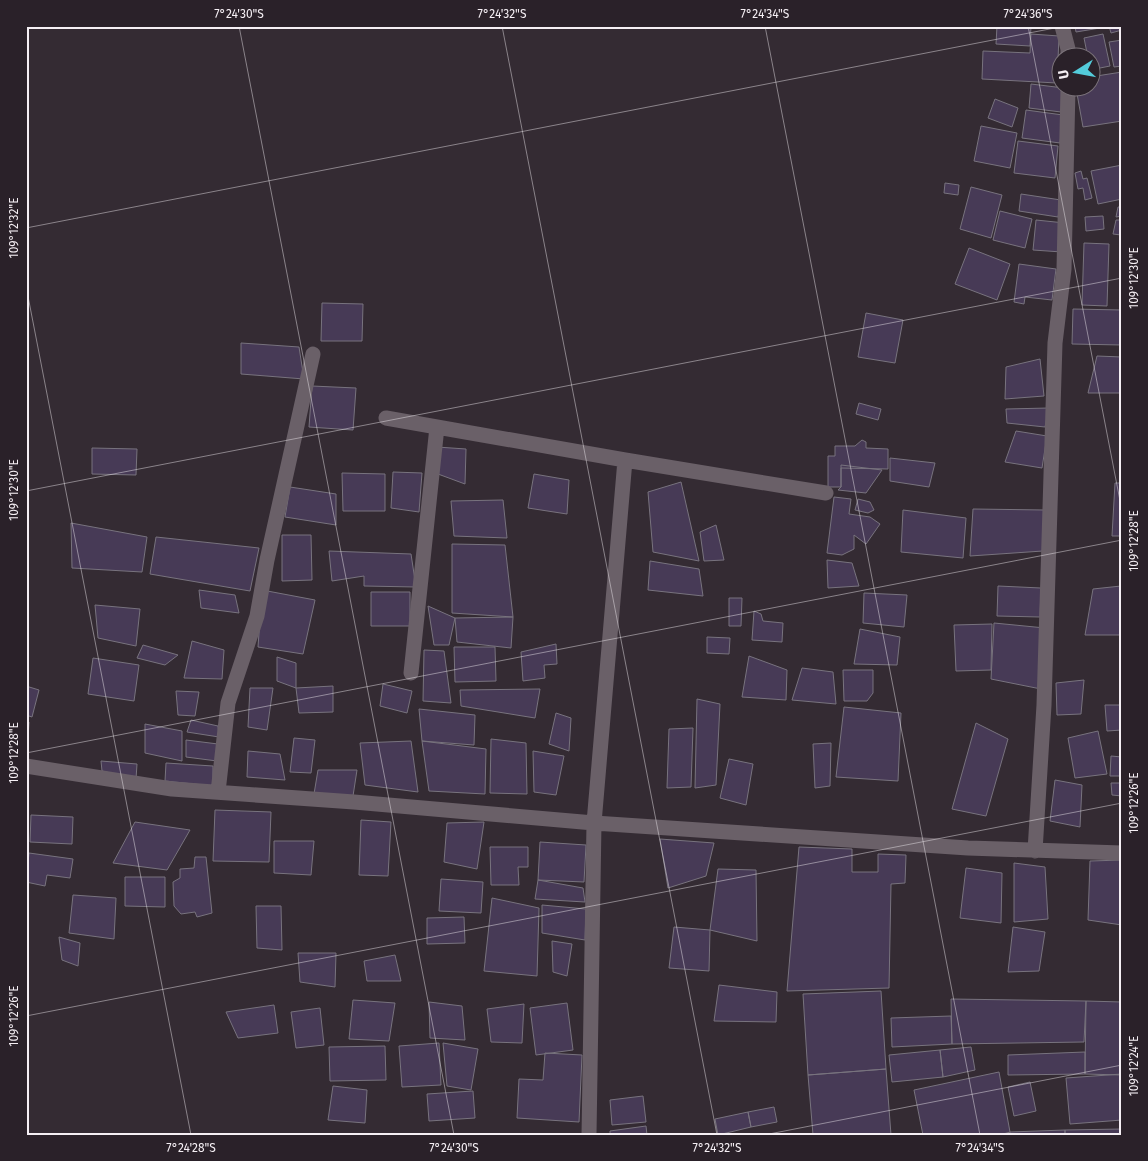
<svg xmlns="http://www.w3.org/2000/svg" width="1148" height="1161" viewBox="0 0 1148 1161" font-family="'Fira Sans',sans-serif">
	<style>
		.building { fill: #473a56; stroke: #78737e }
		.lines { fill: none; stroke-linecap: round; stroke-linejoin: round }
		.minor { stroke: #6a6068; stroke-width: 15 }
		.ticks { fill: none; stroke: #f5eff4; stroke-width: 1; stroke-opacity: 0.45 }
		.neatline { fill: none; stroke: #f5eff4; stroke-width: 2 }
		.ticks-label { font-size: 12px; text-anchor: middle; fill: #f5eff4 }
	</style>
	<rect width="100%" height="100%" fill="#342b33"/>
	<path class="building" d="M997 26H1031L1030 46 996 44Z
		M1075 26H1100V28L1076 32Z
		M1109 26H1122V30L1111 33Z
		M1031 34 1059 36 1057 83 982 79 983 51 1030 53Z
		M1103 34 1110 66 1090 70V58H1088L1084 38Z
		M1122 40V66L1114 67 1109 42Z
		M1122 72V121L1083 127 1076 88H1090V77Z
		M1031 84 1064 88 1061 112 1029 108Z
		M995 99 1018 108 1012 127 988 118Z
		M1026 110 1063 115 1060 143 1022 138Z
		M981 126 1017 133 1010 168 974 161Z
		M1018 141 1058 146 1055 178 1014 173Z
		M1122 165V199L1098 204 1091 171Z
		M1081 171 1083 179 1087 178 1092 198 1085 200 1083 188 1078 189 1075 173Z
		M945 183 959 185 958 195 944 193Z
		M971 187 1002 195 991 238 960 229Z
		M1021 194 1061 200 1058 217 1019 211Z
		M1118 207H1122V216L1116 217Z
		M1000 211 1032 219 1025 248 993 240Z
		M1103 216 1104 229 1086 231 1085 217Z
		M1036 220 1065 223 1062 252 1033 250Z
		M1116 220H1122L1121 235 1113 234Z
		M1084 243 1109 244 1107 306 1082 305Z
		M969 248 1010 264 997 300 955 284Z
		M1019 264 1056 269 1052 300 1025 297 1024 304 1014 302Z
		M322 303 363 304 362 341H321Z
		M1073 309 1122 310V345L1072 344Z
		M866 313 903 320 895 363 858 357Z
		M241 343 299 347 304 379 241 374Z
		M1097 356 1122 357V393H1088Z
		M1040 359 1044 396 1005 399 1006 367Z
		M312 386 356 388 353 430 309 427Z
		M859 403 881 409 878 420 856 414Z
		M1049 408 1045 427 1007 423 1006 409Z
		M1016 431 1047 436 1042 468 1005 462Z
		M862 440 866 442V448L888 449V469L841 468V487H828V456H835V446H855Z
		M437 447 466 449 465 484 438 474Z
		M92 448 137 449 136 475 92 474Z
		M890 458 935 463 929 487 890 481Z
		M841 465 882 470 866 493 838 490 841 487Z
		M393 472 422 473 419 512 391 508Z
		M342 473 385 474V511H343Z
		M534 474 569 480 567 514 528 508Z
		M681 482 699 561 653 552 648 492Z
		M1115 483H1122V536H1112Z
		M290 487 336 494V525L285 517Z
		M834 497 851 499 849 514 870 517 880 524 866 544 854 535V549L842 555 827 553Z
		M858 499 870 502 874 510 868 513 855 510Z
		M503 500 507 538 454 536 451 501Z
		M973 509 1045 510 1043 551 970 556Z
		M903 510 966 518 963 558 901 552Z
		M71 523 147 537 142 572 72 568Z
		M716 525 724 560 704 561 700 532Z
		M282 535H311L312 580 282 581Z
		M156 537 259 548 250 591 150 574Z
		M452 544 505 545 513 617 452 613Z
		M329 551 411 554 416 587 364 586V576L332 581Z
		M827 560 852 563 859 586 828 588Z
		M650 561 699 569 703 596 648 590Z
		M998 586 1041 588 1040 617 997 616Z
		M1121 586 1120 635H1085L1093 589Z
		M199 590 235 595 239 613 201 608Z
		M262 590 315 600 303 654 258 647Z
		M371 592H410V626H371Z
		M864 593 907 595 904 627 863 623Z
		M729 598H742L741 626H729Z
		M95 605 140 609 136 646 98 638Z
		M428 606 455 618 449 645H434Z
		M754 611 761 614 763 621 783 623 782 642 752 640Z
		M513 617 511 648 457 642 455 618Z
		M994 623 1045 628 1041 689 991 679Z
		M992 624 991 670 956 671 954 625Z
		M860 629 900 637 897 665 854 664Z
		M707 637 730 638 729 654 707 653Z
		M192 641 224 650 222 679 184 678Z
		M556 644 557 664 544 665 545 678 523 681 521 652Z
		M143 645 178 655 165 665 137 658Z
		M454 647H495L496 681 455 682Z
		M424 650 444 651 451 703 423 701Z
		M749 656 787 670 786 700 742 697Z
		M277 657 296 663V688L277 681Z
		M93 658 139 665 134 701 88 694Z
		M802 668 833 672 836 704 792 700Z
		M843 670H873V693L867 701H844Z
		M1084 680 1081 714 1057 715 1056 683Z
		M383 684 412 691 407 713 380 706Z
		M26 686 39 690 32 717 26 715Z
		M333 686V712L299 713 296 688Z
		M250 688H273L267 730 248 727Z
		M540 689 535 718 461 706 460 690Z
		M176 691 199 692 195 716 178 715Z
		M697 699 720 704 716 785 695 788Z
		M1105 705H1122V730L1107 731Z
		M844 707 901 713 898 781 836 777Z
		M419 709 475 715 474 745 422 741Z
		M556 713 571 718 569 751 549 744Z
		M191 720 218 726 219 737 187 732Z
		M26 722H29L27 757 26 756Z
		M976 723 1008 739 986 816 952 809Z
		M145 724 182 731V761L145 753Z
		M693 728 691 787 667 788 669 729Z
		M1098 731 1107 774 1075 778 1068 738Z
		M294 738 315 740 311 773 290 772Z
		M491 739 526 743 527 794 490 793Z
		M186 740 218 744 217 761 186 757Z
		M411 741 418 792 365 785 360 743Z
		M422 741 486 749 485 794 429 791Z
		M831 743 830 786 815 788 813 744Z
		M248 751 280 754 285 780 247 777Z
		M533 751 564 756 556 795 534 792Z
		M1111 756 1122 757V776H1110Z
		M729 759 753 764 746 805 720 798Z
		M101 761 137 764 136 779 102 771Z
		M166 763 213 766V786L165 781Z
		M318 770H357L353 796 314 794Z
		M1055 780 1082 785 1080 827 1050 821Z
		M1111 783H1122V796L1112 795Z
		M215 810 271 812 269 862 213 861Z
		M31 815 73 817 72 844 30 842Z
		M361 820 391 822 388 876 359 875Z
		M135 822 190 830 167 870 113 863Z
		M484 822 477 869 444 862 447 823Z
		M660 839 714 843 706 876 668 888Z
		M274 841H314L311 875 274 873Z
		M540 842 586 845 584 882 538 880Z
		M490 847H528V867H518L519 885H491Z
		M799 847 852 849V872H878V854L906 855 905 883 891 884 889 988 787 991Z
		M29 853 73 859 70 878 47 875 45 886 26 882Z
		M195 857H206L212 913 197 917 195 912 181 914 174 906 173 882 180 878V869L194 868Z
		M1122 860V925L1088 920 1090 861Z
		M1014 863 1045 867 1048 919 1014 922Z
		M966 868 1002 873 1001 923 960 918Z
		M718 869 756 870 757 941 710 930Z
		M125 877H165V907L125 906Z
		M441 879 483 882 481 913 439 911Z
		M538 880 583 888 585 902 535 899Z
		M73 895 116 898 114 939 69 933Z
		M492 898 539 908 537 976 484 971Z
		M542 905 586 909 585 940 542 933Z
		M256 906H281L282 950 257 948Z
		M464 917 465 943 427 944V918Z
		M674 927 710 930 709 971 669 968Z
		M1013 927 1045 932 1039 971 1008 972Z
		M59 937 80 943 78 966 62 960Z
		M552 941 572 944 567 976 553 972Z
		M298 953H336L335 987 300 982Z
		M395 955 401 981H367L364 961Z
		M719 985 777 992 776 1022 714 1021Z
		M881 991 886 1069 808 1075 803 994Z
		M951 999 1086 1001 1084 1042 952 1044Z
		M353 1000 395 1003 389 1041 349 1039Z
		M1086 1001 1122 1002V1075L1085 1074Z
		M429 1002 462 1006 465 1040 430 1038Z
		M567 1003 573 1050 536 1055 530 1008Z
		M524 1004 522 1043 491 1042 487 1009Z
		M274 1005 278 1033 238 1038 226 1012Z
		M320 1008 324 1045 296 1048 291 1012Z
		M951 1016 952 1044 892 1047 891 1018Z
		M439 1043 441 1085 402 1087 399 1046Z
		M443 1043 478 1049 471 1090 447 1086Z
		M385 1046 386 1080 330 1081 329 1047Z
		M971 1047 975 1070 943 1077 940 1050Z
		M940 1050 943 1077 892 1082 889 1055Z
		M1085 1052V1074L1008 1075V1055Z
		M545 1053 582 1055 579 1122 517 1118 519 1079 543 1080Z
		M886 1069 891 1135H813L808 1075Z
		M999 1072 1010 1132 1000 1135H923L914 1090Z
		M1122 1074V1120L1070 1124 1066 1078Z
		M1030 1082 1036 1111 1014 1116 1008 1087Z
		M333 1086 367 1090 365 1123 328 1120Z
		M473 1091 475 1118 429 1121 427 1094Z
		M643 1096 646 1122 612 1125 610 1100Z
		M774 1107 777 1122 751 1127 748 1112Z
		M748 1112 751 1127 718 1135 715 1119Z
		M646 1126 647 1135H610V1131Z
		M1122 1129V1135H1065V1130Z
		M1065 1130V1135H1010V1132Z"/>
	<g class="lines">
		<path class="minor" d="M1062 26 1068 49V58
			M386 418 625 460 826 493
			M411 673 437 427
			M26 766 172 789 354 802 594 823 968 848 1122 853
			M218 792 228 703 257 616 267 560 313 354
			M1035 851 1044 705 1055 343 1064 269 1068 88
			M589 1135 594 823 625 460"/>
	</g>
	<path class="ticks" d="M239 26 454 1135M502 26 717 1135M765 26 980 1135M1028 26 1122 511M26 228 1065 26M26 286 191 1135M26 491 1122 278M26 753 1122 540M26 1016 1122 803M764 1135 1122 1065"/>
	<rect width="1148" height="1161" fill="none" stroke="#2a2129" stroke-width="55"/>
	<g transform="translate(1076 72) rotate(259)"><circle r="24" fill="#2a2129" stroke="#7b737a"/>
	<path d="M0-4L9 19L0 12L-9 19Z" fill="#53cbda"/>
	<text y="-8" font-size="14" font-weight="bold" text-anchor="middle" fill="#f5eff4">U</text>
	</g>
	<rect x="28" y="28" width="1092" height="1106" class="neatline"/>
	<g class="ticks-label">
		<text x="239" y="18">7°24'30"S</text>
		<text x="502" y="18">7°24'32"S</text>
		<text x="765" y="18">7°24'34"S</text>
		<text x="1028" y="18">7°24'36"S</text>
		<text transform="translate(14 228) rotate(-90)" y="4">109°12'32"E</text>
		<text transform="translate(1134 278) rotate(-90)" y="4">109°12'30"E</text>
		<text transform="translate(14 490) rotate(-90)" y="4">109°12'30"E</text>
		<text transform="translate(1134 541) rotate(-90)" y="4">109°12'28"E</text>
		<text transform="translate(14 753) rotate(-90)" y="4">109°12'28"E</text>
		<text transform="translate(1134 803) rotate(-90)" y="4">109°12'26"E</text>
		<text transform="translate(14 1016) rotate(-90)" y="4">109°12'26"E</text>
		<text transform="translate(1134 1066) rotate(-90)" y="4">109°12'24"E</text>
		<text x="191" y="1152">7°24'28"S</text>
		<text x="454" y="1152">7°24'30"S</text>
		<text x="717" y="1152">7°24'32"S</text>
		<text x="980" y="1152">7°24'34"S</text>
	</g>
</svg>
